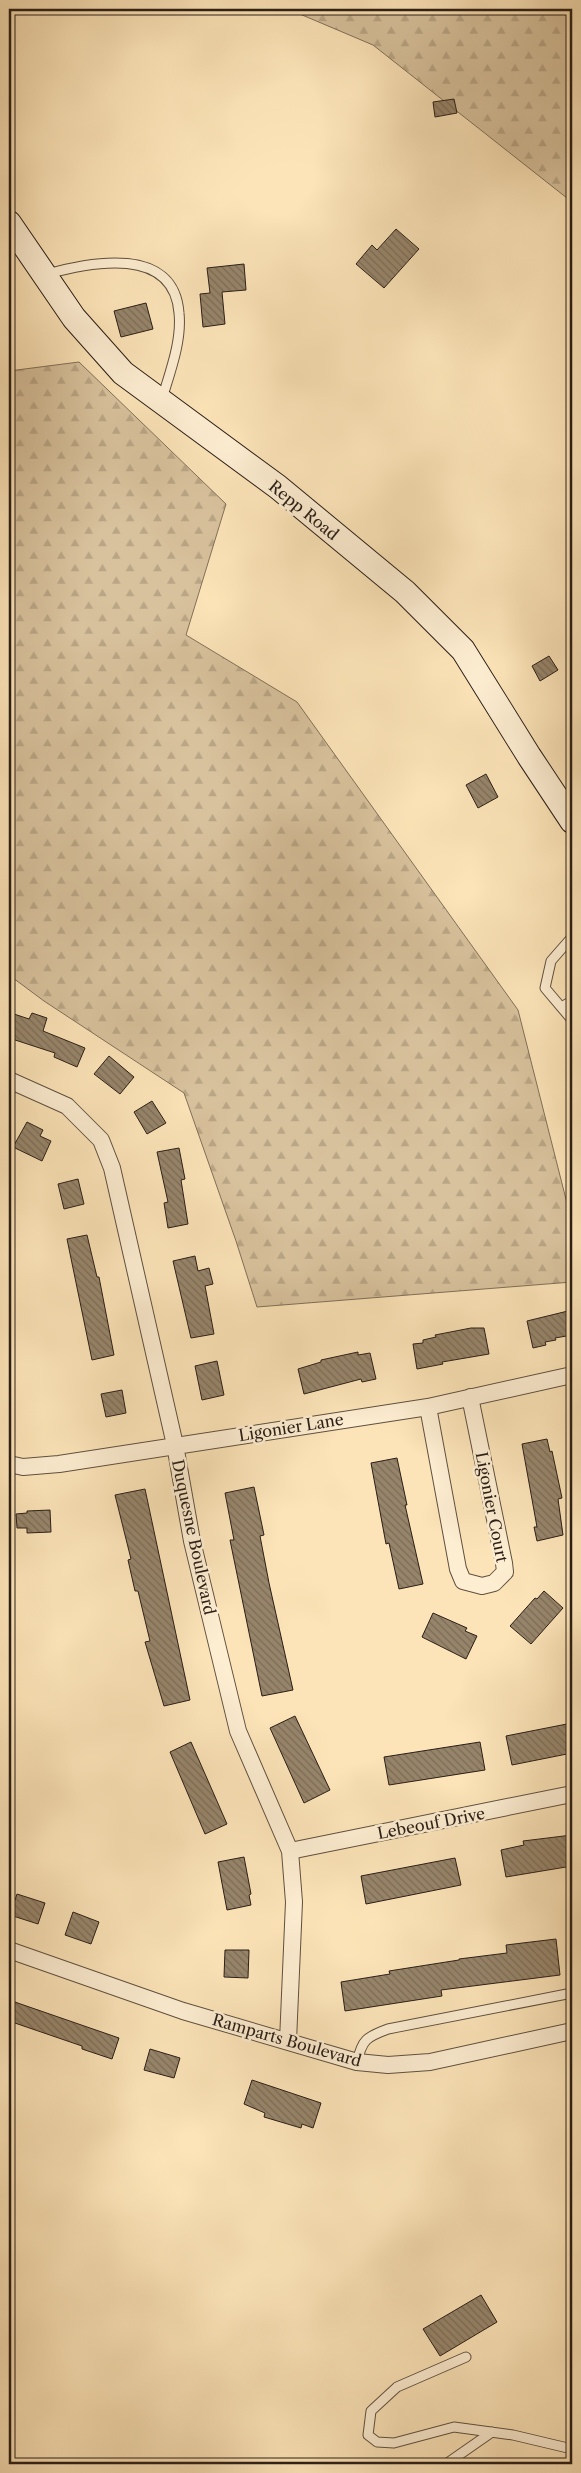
<svg xmlns="http://www.w3.org/2000/svg" width="581" height="2473" viewBox="0 0 581 2473" font-family="'Libre Caslon Text',serif">
	<style>
		.forest { fill: url(#forest-firs); stroke: #81705a }
		.building { fill: url(#building-back-hatch); stroke: #2a1e17 }
		.lines { fill: none; stroke-linecap: round; stroke-linejoin: round }
		.lane-casing { stroke: #5e503f; stroke-width: 11 }
		.street-casing { stroke: #5e503f; stroke-width: 18 }
		.secondary-casing { stroke: #2a1e17; stroke-width: 26 }
		.lane { stroke: #fdedd1; stroke-width: 9 }
		.street { stroke: #fdedd1; stroke-width: 16 }
		.secondary { stroke: #fdedd1; stroke-width: 24 }
		.labels { text-anchor: middle; dominant-baseline: central; stroke-width: 5; stroke-linejoin: round; paint-order: stroke }
		.street-label { font-size: 16px; fill: #2a1e17; stroke: #fdedd1 }
	</style>
	<defs>
		<pattern id="forest-firs" width="22" height="20" patternUnits="userSpaceOnUse" patternTransform="scale(1.25)"><rect width="22" height="20" fill="#d8c29d"/><path d="M5 1l3.5 6h-7zM16 11l3.5 6h-7z" fill="#baa686"/></pattern>
		<pattern id="building-back-hatch" width="6" height="6" patternUnits="userSpaceOnUse" patternTransform="scale(1.25)"><rect width="6" height="6" fill="#97856b"/><path d="M-1 5l2 2M0 0l6 6M5-1l2 2" fill="none" stroke="#7b6c57"/></pattern>
	</defs>
	<rect width="100%" height="100%" fill="#fce4b8"/>
	<filter id="stains"><feTurbulence type="fractalNoise" baseFrequency=".004" numOctaves="4"/><feColorMatrix values="0 0 0 0 .2 0 0 0 0 .09 0 0 0 0 .02 0 0 0 .5 -.17"/></filter>
	<radialGradient id="worn" r=".72"><stop offset=".6" stop-color="#630" stop-opacity="0"/><stop offset="1" stop-color="#630" stop-opacity=".3"/></radialGradient>
	<path class="forest" d="M288 9H572V202L373 45Z
		M79 362 226 504 186 635 297 702 518 1010 572 1223V1282L257 1307 236 1241 184 1093 44 1001 9 975V371Z"/>
	<path class="building" d="M454 99 457 113 435 117 433 102Z
		M396 229 419 249 384 288 356 264 372 245 377 250Z
		M244 264 246 290 222 292 225 324 203 327 200 294 210 293 207 268Z
		M146 303 153 329 121 337 114 311Z
		M549 656 558 670 540 681 532 666Z
		M486 774 498 797 478 808 466 785Z
		M32 1013 47 1018 43 1031 85 1048 77 1067 54 1057 55 1053 9 1038V1029L14 1014 29 1019Z
		M109 1056 134 1077 120 1094 94 1074Z
		M152 1101 166 1123 147 1134 134 1112Z
		M27 1122 43 1130 40 1136 51 1141 42 1161 13 1147Z
		M179 1148 185 1179 181 1180 188 1224 168 1228 164 1203 168 1202 157 1152Z
		M78 1179 84 1204 64 1209 58 1184Z
		M87 1235 97 1277H99L114 1355 92 1360 67 1239Z
		M195 1256 198 1271 209 1268 213 1284 205 1286 214 1334 191 1338 173 1261Z
		M572 1310V1335L555 1338 556 1340 545 1342 546 1345 533 1348 527 1321Z
		M471 1328H484L489 1354 442 1362 443 1364 417 1369 413 1344 423 1343V1340L436 1337 435 1335Z
		M358 1352V1355L370 1353 376 1379 362 1382 361 1379 304 1394 298 1369 321 1362V1360Z
		M217 1361 224 1395 202 1400 195 1366Z
		M122 1390 126 1413 106 1417 101 1394Z
		M547 1439 550 1452 552 1451 562 1498 558 1499 563 1535 537 1541 534 1527H537L522 1444Z
		M397 1458 407 1505H405L423 1584 399 1589 389 1543 386 1544 371 1463Z
		M254 1487 264 1535 260 1536 269 1583 293 1690 262 1696 230 1540H234L225 1493Z
		M145 1489 190 1700 164 1706 145 1642 150 1641 138 1591H135L128 1560 131 1559 115 1495Z
		M50 1510 51 1532 27 1533V1528H17L16 1514 27 1513V1511Z
		M544 1591 563 1608 531 1644 510 1626 535 1598 537 1599Z
		M433 1613 467 1628 465 1631 477 1636 466 1659 422 1637Z
		M295 1716 330 1790 304 1803 270 1728Z
		M572 1723V1753L512 1765 506 1736Z
		M191 1742 227 1824 205 1834 170 1752Z
		M480 1742 485 1770 389 1785 384 1757Z
		M572 1835V1866L506 1877 501 1850 524 1845 523 1841Z
		M244 1857 251 1894 249 1895 251 1905 227 1910 218 1862Z
		M455 1858 461 1885 366 1904 361 1876Z
		M17 1894 45 1903 38 1924 10 1915Z
		M73 1912 99 1922 91 1944 65 1935Z
		M556 1939 560 1975 441 1990 442 1996 345 2011 341 1982 390 1974 389 1971 459 1960V1959L507 1953 506 1945Z
		M225 1950H249L248 1978 224 1977Z
		M9 2000 119 2038 112 2059 82 2049V2046L9 2021Z
		M150 2049 180 2058 174 2078 144 2070Z
		M252 2080 321 2103 313 2128 302 2124 301 2128 264 2117 265 2113 244 2104Z
		M481 2295 497 2322 440 2356 423 2329Z"/>
	<g class="lines">
		<defs>
			<path id="lane" d="M47 274C90 262 174 245 179 313 182 341 170 372 162 399
				M572 937 551 961 545 988 572 1020
				M561 1007 572 1001
				M357 2062C362 2040 366 2037 388 2029L572 1993
				M466 2357 397 2387 371 2411 368 2435 377 2442 394 2443 454 2427 513 2435 572 2449
				M446 2464 492 2432"/>
			<path id="street" d="M9 1080 67 1106 101 1140 112 1168 175 1445 192 1541 238 1731 290 1851 294 1902 288 2041
				M428 1407 458 1569 463 1581 482 1586 494 1583 505 1572 504 1563 470 1397
				M9 1464 23 1467 59 1464 428 1407 572 1375
				M290 1851 572 1794
				M9 1950 183 2011 357 2062 388 2065 430 2062 572 2031"/>
			<path id="secondary" d="M9 223 74 318 123 373 278 487 405 592 463 650 529 756 572 821"/>
		</defs>
		<use href="#lane" class="lane-casing"/>
		<use href="#street" class="street-casing"/>
		<use href="#secondary" class="secondary-casing"/>
		<use href="#lane" class="lane"/>
		<use href="#street" class="street"/>
		<use href="#secondary" class="secondary"/>
	</g>
	<g class="labels">
		<g class="street-label">
			<text transform="translate(304 510) rotate(39)">Repp Road</text>
			<text transform="translate(291 1427) rotate(-9)">Ligonier Lane</text>
			<text transform="translate(492 1507) rotate(79)">Ligonier Court</text>
			<text transform="translate(194 1537) rotate(78)">Duquesne Boulevard</text>
			<text transform="translate(431 1823) rotate(-11)">Lebeouf Drive</text>
			<text transform="translate(287 2040) rotate(16)">Ramparts Boulevard</text>
		</g>
	</g>
	<rect width="581" height="2473" fill="none" stroke="#fce4b8" stroke-width="30"/>
	<rect x="10" y="10" width="561" height="2453" fill="none" stroke="#2a1e17" stroke-width="2.5"/>
	<rect x="15" y="15" width="551" height="2443" fill="none" stroke="#2a1e17"/>
	<rect width="100%" height="100%" filter="url(#stains)"/>
	<rect width="100%" height="100%" fill="url(#worn)"/>
</svg>
